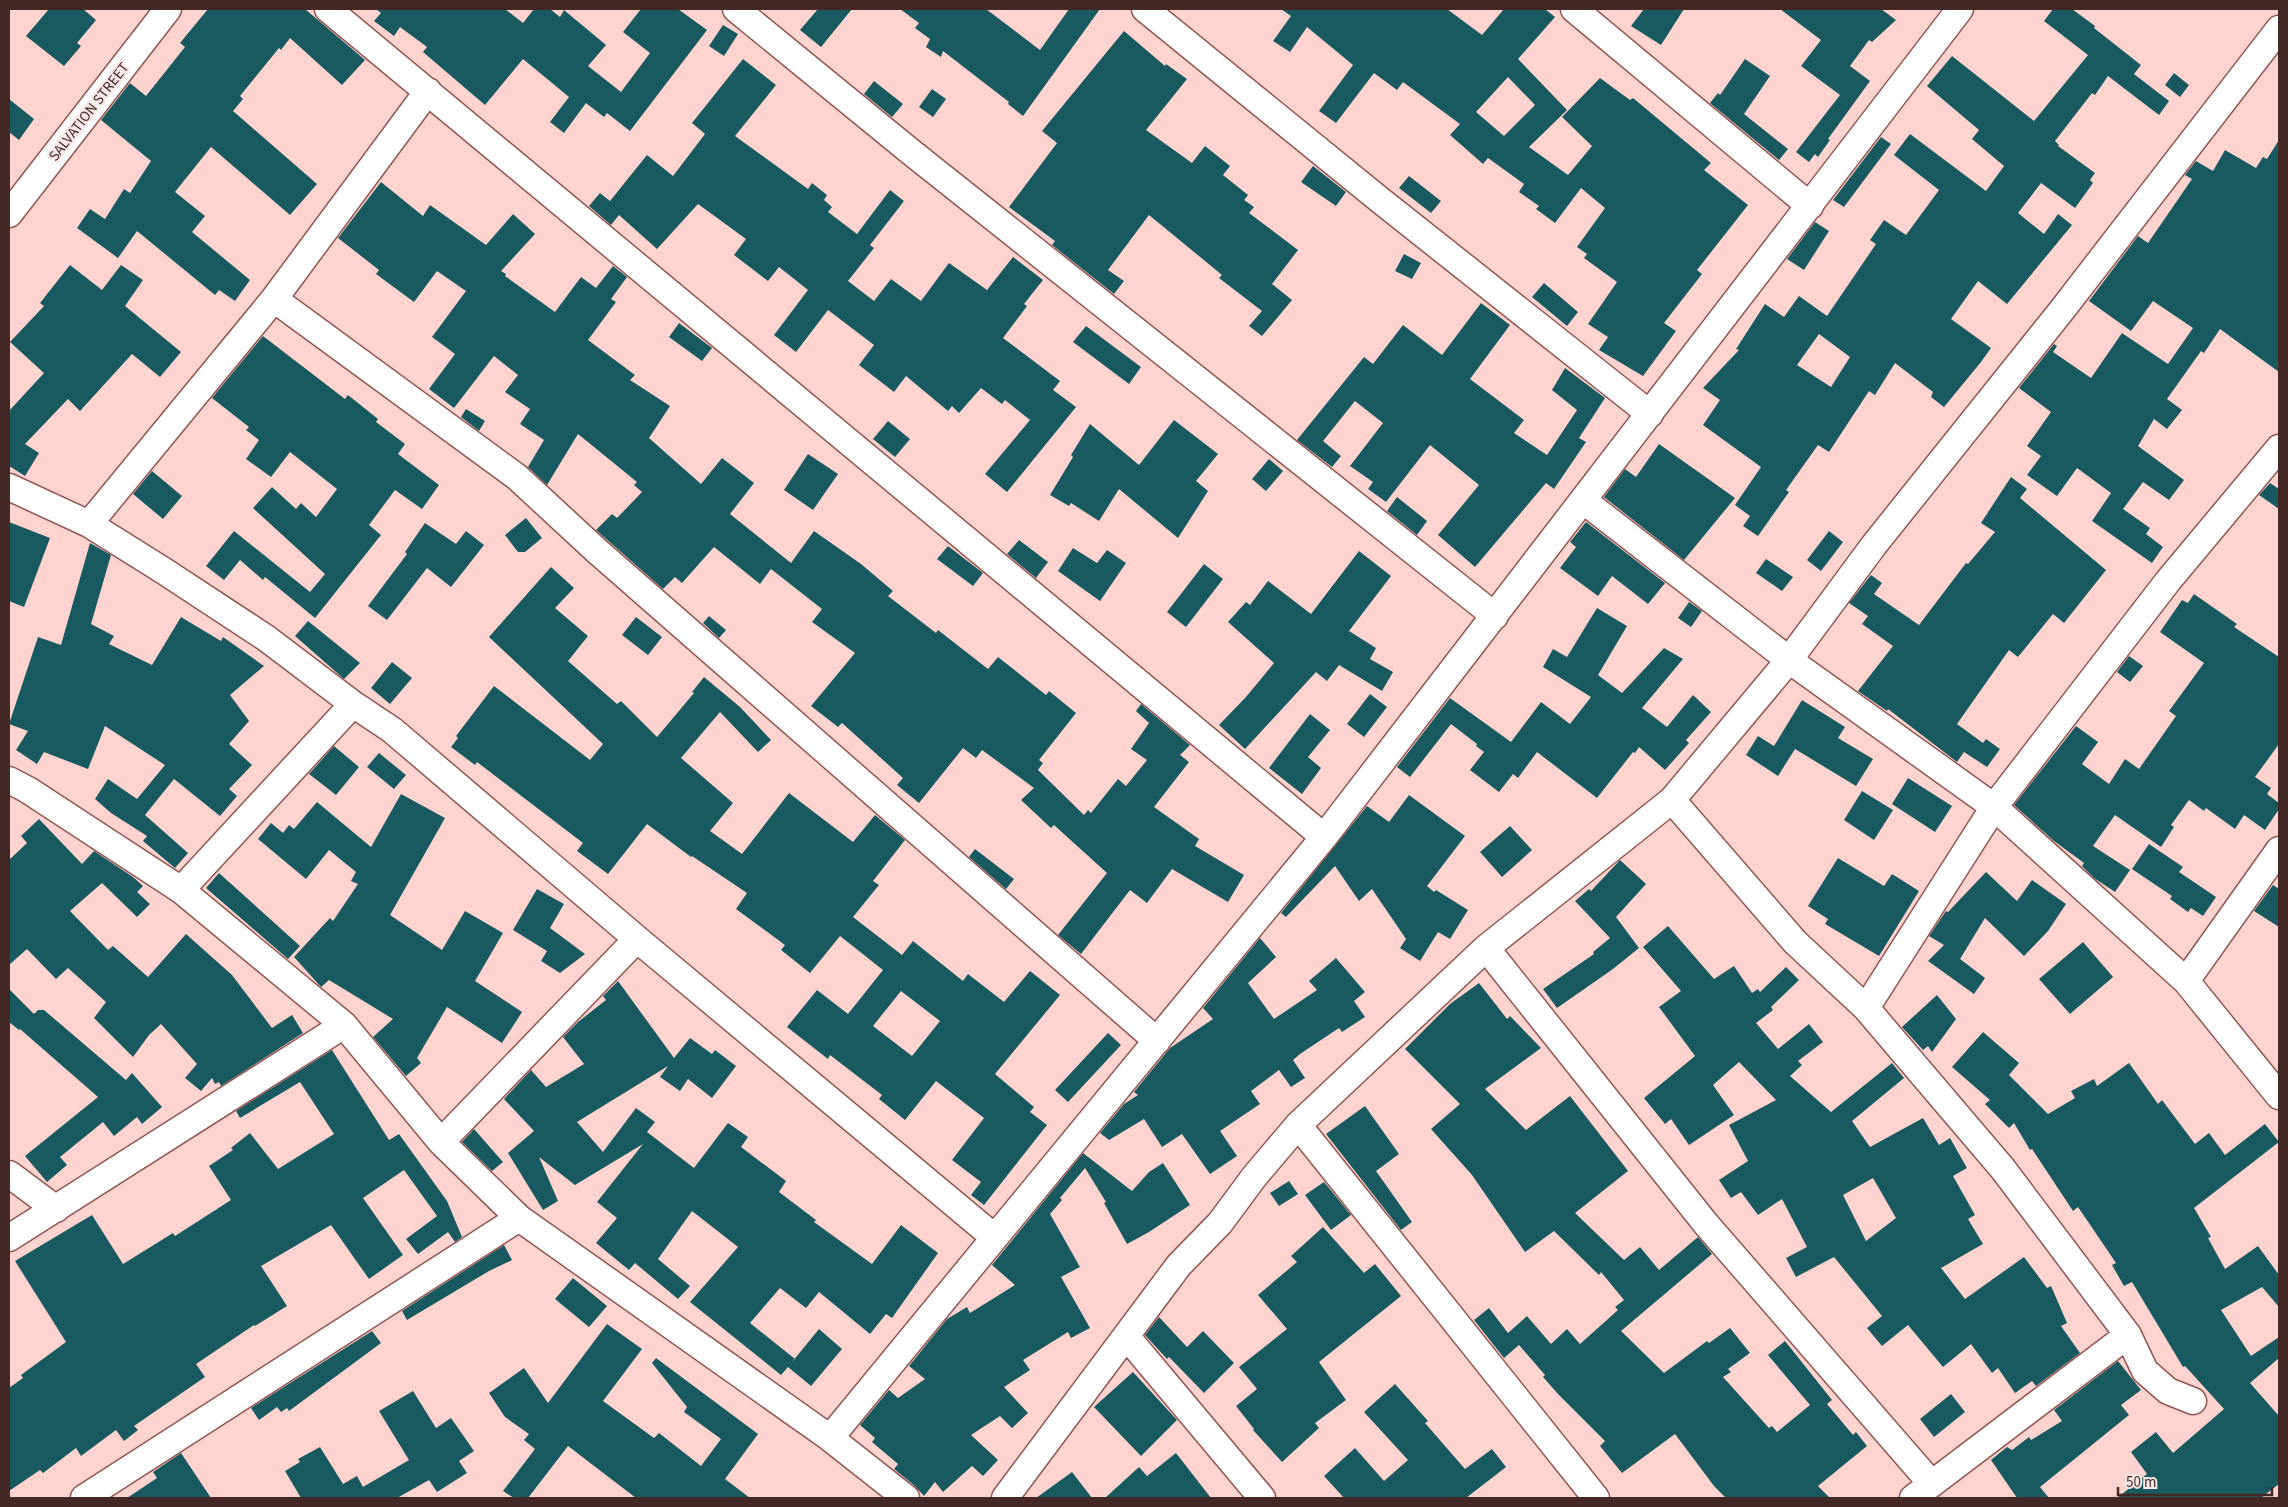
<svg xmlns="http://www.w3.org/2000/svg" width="2288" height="1507" viewBox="0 0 2288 1507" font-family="'Source Sans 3',sans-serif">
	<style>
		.building { fill: #195a60; fill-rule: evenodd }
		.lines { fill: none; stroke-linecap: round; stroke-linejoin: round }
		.minor-casing { stroke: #925652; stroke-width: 29 }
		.minor { stroke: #fff; stroke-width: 26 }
		.labels { text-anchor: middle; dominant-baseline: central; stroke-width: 5; stroke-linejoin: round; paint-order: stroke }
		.street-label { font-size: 15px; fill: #432826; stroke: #f8e9e8 }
	</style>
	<rect width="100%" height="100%" fill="#ffd4d0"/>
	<path class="building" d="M49 9H83L96 20 77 43 81 46 64 66 26 36Z
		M208 9H305L365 60 342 85 290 38 281 50 279 48 240 96 243 99 233 111 317 184 290 215 211 147 175 192 205 216 192 232 250 280 235 301 219 290 215 295 137 231 118 258 77 228 90 209 105 219 124 189 130 193 151 161 101 120 130 83 146 96 185 47 180 43Z
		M376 9H505L523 23 534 9H550L560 17 564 10 606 45 588 66 621 92 650 53 623 32 641 9H678L707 30 630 131 607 113 604 117 586 103 564 133 550 122 569 97 523 59 485 105 423 52 427 47 400 27 394 36 374 21 381 13Z
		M818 9H852L821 47 800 30Z
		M900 9H986L1040 50 1069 9H1100L1023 116 1008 104 1009 102 943 51 941 57 926 47 930 39 915 28 919 23Z
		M1281 9H1447L1482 35 1504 9H1545L1555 17 1518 59 1567 110 1529 147 1568 175 1592 146 1562 117 1600 78 1630 100 1633 98 1711 163 1704 170 1748 205 1697 270 1702 274 1664 323 1676 331 1643 376 1599 350 1608 337 1588 324 1617 282 1584 258 1587 254 1577 247 1605 208 1581 188 1555 223 1536 209 1539 206 1519 192 1524 184 1488 158 1483 164 1450 135 1460 124 1403 82 1397 90 1374 73 1336 123 1319 111 1353 65 1307 27 1290 52 1273 41 1291 16ZM1508 77 1535 105 1504 136 1476 112Z
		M1644 9H1684L1661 45 1631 26Z
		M1780 9H1881L1896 20 1872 42 1869 40 1850 66 1870 81 1828 139 1830 140 1818 157 1815 154 1809 162 1796 152 1840 95 1801 66 1821 40Z
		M2053 9H2072L2095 26 2094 28 2141 65 2134 74 2169 101 2159 115 2108 76 2095 95 2092 93 2055 141 2059 145 2058 146 2095 173 2090 180 2093 183 2075 208 2041 183 2018 213 2044 234 2058 214 2072 225 2007 304 1978 281 1951 319 1991 348 1981 362 1944 407 1931 397 1933 392 1895 363 1875 395 1869 391 1829 452 1818 445 1786 490 1789 492 1758 536 1743 526 1750 516 1735 505 1761 467 1703 425 1720 400 1703 388 1739 350 1736 349 1765 304 1784 317 1799 296 1827 316 1876 244 1870 240 1884 220 1906 235 1939 190 1894 155 1910 134 1986 191 2004 166 1972 139 1979 130 1927 86 1952 56 2034 121 2088 55 2044 21ZM1819 334 1850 357 1831 387 1797 365Z
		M723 25 738 34 724 56 709 46Z
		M1124 31 1165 66 1166 64 1187 79 1146 130 1192 163 1205 146 1230 166 1223 175 1248 195 1244 200 1254 207 1249 213 1298 250 1272 284 1292 300 1262 336 1249 326 1262 311 1219 278 1222 275 1149 215 1108 270 1124 281 1114 294 1052 245 1055 241 1009 207 1057 143 1042 131Z
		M743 59 776 85 735 136 808 189 812 183 827 195 824 200 832 207 828 212 857 234 890 190 904 201 870 245 874 248 848 281 874 301 891 279 921 301 949 263 987 290 1013 257 1043 280 1024 304 1027 306 1003 338 1060 381 1053 390 1076 407 1007 492 985 474 1030 420 1005 400 1002 404 981 388 959 413 952 406 948 411 906 376 894 392 859 365 874 345 828 310 796 352 774 335 808 290 779 267 768 281 734 255 746 239 698 204 657 249 619 215 611 225 589 206 600 193 610 201 647 155 673 176 705 134 692 123Z
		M1745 59 1770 76 1744 114 1788 149 1779 160 1710 103 1718 93 1720 95Z
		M2174 73 2189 85 2180 97 2165 85Z
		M874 81 903 104 892 117 864 94Z
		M932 89 946 99 933 117 919 107Z
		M9 99 34 119 19 140 9 132Z
		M1881 137 1891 144 1844 207 1833 200Z
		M2279 140V372L2220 329 2204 353 2201 351 2167 399 2182 410 2167 429 2154 419 2138 446 2184 480 2169 500 2143 482 2123 509 2150 528 2146 534 2163 547 2152 563 2092 521 2111 493 2077 468 2057 496 2027 475 2041 456 2027 446 2051 412 2019 388 2054 344 2057 346 2053 352 2091 378 2122 333 2168 364 2193 328 2153 301 2131 331 2089 301 2138 236 2148 243 2192 179 2185 175 2196 161 2213 171 2225 150 2256 168 2263 157 2267 159Z
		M1313 166 1346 192 1336 206 1301 182Z
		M1409 176 1441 201 1431 213 1399 188Z
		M381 182 423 216 430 205 486 245 513 214 535 234 501 271 506 274 505 276 555 312 581 277 596 288 613 266 627 277 611 299 616 302 588 340 635 375 630 380 670 406 649 438 701 484 722 458 754 483 730 514 791 563 814 531 861 564 893 591 888 596 936 633 938 630 988 669 998 657 1046 695 1049 691 1076 713 1039 760 1043 763 1038 770 1084 815 1088 810 1091 813 1118 779 1126 786 1147 760 1131 749 1149 723 1136 711 1141 704 1190 745 1180 755 1189 762 1154 807 1199 839 1195 846 1244 875 1228 902 1172 869 1147 903 1130 890 1081 954 1058 935 1107 873 1054 825 1051 828 1021 800 1034 788 982 750 976 758 963 748 919 803 897 785 903 778 842 723 838 727 811 706 855 653 812 622 822 609 771 569 760 584 714 547 682 583 675 577 663 589 596 530 612 514 617 518 642 492 634 485 637 482 578 434 547 485 528 467 544 440 520 424 530 409 505 392 518 375 494 356 454 408 429 389 455 354 432 337 466 291 437 271 414 302 376 274 379 270 338 238Z
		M1815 222 1829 231 1804 270 1787 259Z
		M1404 254 1421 263 1412 279 1395 271Z
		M70 265 102 290 121 265 143 280 125 306 181 352 160 377 132 354 80 411 68 399 25 444 39 453 25 476 9 466V411L44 373 10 342 44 306 40 303Z
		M1544 283 1578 312 1567 326 1532 297Z
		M1481 303 1510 325 1470 379 1524 420 1514 433 1547 455 1577 410 1552 390 1565 368 1605 398 1579 438 1586 442 1554 489 1546 483 1475 567 1438 535 1479 485 1430 445 1386 502 1368 489 1373 482 1350 466 1383 423 1355 401 1323 441 1341 456 1332 467 1297 440 1364 357 1373 364 1403 325 1442 355Z
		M679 323 712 348 702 361 669 337Z
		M1086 326 1141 367 1129 384 1073 342Z
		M263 336 345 399 348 395 378 419 376 422 405 444 398 454 439 485 422 509 395 490 369 525 381 535 315 618 265 577 263 580 240 560 224 580 206 566 234 531 310 592 325 574 253 508 272 487 296 509 301 503 316 517 337 489 290 452 271 477 246 459 259 440 246 430 249 427 212 398Z
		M466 409 485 421 479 431 461 417Z
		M1174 420 1218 454 1196 481 1208 491 1178 538 1119 489 1099 521 1071 503 1069 506 1050 495 1073 457 1071 455 1090 424 1139 465Z
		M888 421 910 439 895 457 873 439Z
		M1659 444 1735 498 1684 560 1604 497 1625 469 1636 477Z
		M808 454 838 474 813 510 784 490Z
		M1269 459 1283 471 1266 491 1252 479Z
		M152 471 182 496 163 519 133 494Z
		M2011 477 2027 489 2020 498 2106 570 2064 623 2053 614 2018 657 2009 650 1957 724 1983 743 1986 739 2000 749 1987 767 1964 752 1957 762 1888 709 1887 711 1858 691 1893 646 1862 624 1868 616 1849 603 1871 575 1882 583 1874 594 1919 625 1966 563 1968 564 1995 532 1981 523Z
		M2270 483 2279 489V509L2259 495Z
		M1397 497 1427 521 1417 535 1387 511Z
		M526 518 542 538 525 552H518L505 535Z
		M9 522 50 538 24 607 9 601Z
		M1586 522 1665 583 1648 604 1612 576 1598 596 1560 568 1576 547 1570 542Z
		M425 523 456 544 466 531 484 545 451 587 427 568 387 620 368 606 407 554 405 552Z
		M1829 531 1843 542 1821 571 1807 560Z
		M1019 540 1048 562 1036 578 1007 554Z
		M90 543 111 555 91 624 114 636 109 644 152 665 181 617 221 641 223 637 264 666 230 695 249 721 229 744 252 765 229 789 237 796 220 816 174 779 145 815 188 853 175 868 143 841 147 836 111 813 95 799 108 779 137 799 165 765 105 726 88 769 44 752 37 764 16 750 28 731 9 724 38 637 61 645Z
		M948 546 983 573 973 586 937 559Z
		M1073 548 1097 563 1107 550 1126 563 1100 601 1058 571Z
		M1359 551 1391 576 1349 631 1376 648 1370 659 1393 672 1382 691 1339 665 1327 681 1316 672 1245 749 1219 725 1246 697 1274 663 1228 622 1246 602 1250 605 1268 581 1311 614Z
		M1766 559 1793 577 1782 591 1756 573Z
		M1204 564 1223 579 1186 627 1167 612Z
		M551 567 574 588 555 608 588 636 568 661 617 704 621 701 657 737 694 693 692 692 704 677 740 707 771 740 758 752 720 712 681 758 733 803 710 831 742 854 789 793 853 842 875 815 905 840 873 881 879 885 853 917 902 955 913 941 963 981 968 974 1004 1002 1030 971 1060 995 995 1074 1034 1107 1030 1112 1047 1125 984 1205 971 1195 981 1182 952 1160 984 1118 936 1081 905 1120 879 1099 882 1095 830 1055 828 1059 787 1027 817 990 848 1014 883 970 840 936 810 973 781 950 785 945 736 909 747 893 692 856 691 857 647 824 608 874 577 851 583 843 477 762 475 765 451 747 458 738 456 736 494 686 590 760 603 744 489 637ZM901 991 940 1021 912 1056 873 1026Z
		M2194 594 2237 624 2234 627 2279 657V744L2255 777 2271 788 2267 794 2279 803V809L2265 830 2244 815 2235 829 2206 808 2204 811 2189 800 2171 825 2174 827 2161 847 2115 815 2093 846 2130 870 2115 892 2094 878 2082 866 2084 863 2054 841 2014 805 2076 726 2098 742 2082 764 2109 784 2125 759 2139 769 2176 716 2169 711 2204 663 2160 632 2182 600 2188 603Z
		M1689 602 1702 611 1691 627 1678 618Z
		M1597 608 1627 626 1598 675 1622 693 1664 648 1683 659 1642 708 1667 727 1693 695 1711 712 1686 740 1689 743 1665 770 1639 747 1635 753 1633 752 1597 798 1537 752 1518 778 1513 774 1499 792 1470 770 1484 752 1476 746 1477 744 1451 724 1410 777 1397 767 1450 698 1511 742 1541 702 1570 724 1591 697 1543 667 1553 649 1567 657Z
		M709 616 726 630 719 638 703 623Z
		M636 617 662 637 648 655 622 635Z
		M308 621 360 663 344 679 295 636Z
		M2129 656 2143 666 2130 682 2117 672Z
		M392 662 412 678 390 704 371 688Z
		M1370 694 1387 707 1364 737 1347 724Z
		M1802 700 1845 727 1838 738 1873 759 1856 786 1795 749 1778 776 1746 755 1758 736 1774 746Z
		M1310 714 1330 730 1308 757 1321 768 1302 794 1269 768Z
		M334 746 359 767 336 795 309 774Z
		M379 753 406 775 394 789 367 767Z
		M1908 778 1952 806 1935 832 1892 804Z
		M1862 791 1893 810 1874 840 1844 820Z
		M401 794 445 818 390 915 442 950 465 911 503 933 475 981 522 1012 502 1043 447 1007 417 1058 421 1063 406 1076 373 1037 393 1019 329 980 321 987 294 957 330 918 333 921 358 884 351 881 356 872 329 850 306 879 258 839 271 823 283 833 289 825 294 829 317 802 371 847Z
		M1409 795 1465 836 1427 886 1434 892 1436 890 1468 910 1450 939 1438 932 1420 961 1400 948 1406 939 1372 889 1359 901 1335 866 1286 917 1281 913 1367 806 1389 822Z
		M39 819 82 864 94 851 133 877 143 886 137 892 150 904 137 917 102 883 70 911 108 950 113 946 148 977 186 934 232 975 272 1028 292 1015 303 1033 221 1086 219 1082 215 1084 212 1078 201 1091 185 1078 197 1064 161 1024 149 1035 133 1057 94 1018 106 1002 68 968 56 979 27 949 9 965V860L27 843 21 836Z
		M1510 826 1532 850 1502 877 1480 852Z
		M2149 844 2183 867 2179 872 2216 897 2203 916 2191 908 2188 912 2170 899 2172 896 2132 869Z
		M975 849 1014 879 1006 889 969 857Z
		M1838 858 1884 886 1892 874 1919 891 1879 956 1825 924 1828 919 1808 906Z
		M1620 860 1646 884 1616 917 1639 948 1613 969 1557 1008 1543 989 1594 954 1593 952 1610 938 1575 901 1589 889 1591 891Z
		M1986 872 2017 901 2032 880 2066 904 2048 931 2024 956 1985 918 1960 959 1985 978 1974 994 1928 961 1944 945 1929 936 1946 911 1948 912Z
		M219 873 300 946 288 959 206 888Z
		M2273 885 2279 889V927L2254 911Z
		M537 889 564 904 550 928 585 954 560 973 541 961 547 951 513 930Z
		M1668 926 1714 979 1734 966 1752 993 1758 989 1760 992 1786 967 1799 980 1771 1007 1773 1010 1756 1023 1778 1049 1809 1024 1823 1042 1798 1061 1802 1065 1790 1076 1831 1112 1892 1063 1904 1078 1852 1121 1870 1147 1923 1118 1939 1145 1950 1138 1967 1168 1953 1176 1975 1215 1968 1219 1983 1244 1941 1268 1965 1299 2024 1257 2047 1288 2051 1286 2067 1323 2061 1326 2080 1353 2036 1386 2032 1381 2015 1393 1998 1368 1992 1373 1971 1344 1943 1367 1908 1325 1882 1346 1867 1328 1882 1316 1834 1257 1796 1277 1786 1258 1807 1247 1782 1199 1758 1215 1741 1192 1731 1198 1719 1180 1748 1161 1729 1125 1776 1100 1739 1062 1713 1085 1734 1115 1689 1145 1671 1119 1665 1124 1644 1098 1695 1056 1659 1007 1681 991 1643 947ZM1873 1178 1896 1218 1866 1241 1843 1195Z
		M1260 938 1276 957 1248 983 1274 1019 1317 990 1309 981 1336 958 1365 992 1354 1001 1365 1017 1342 1032 1339 1028 1300 1054 1293 1060 1305 1078 1291 1087 1279 1070 1251 1091 1260 1104 1220 1131 1237 1156 1210 1174 1182 1134 1162 1147 1144 1119 1109 1140 1100 1133 1124 1104 1138 1095 1134 1092 1170 1048 1213 1019 1203 1008Z
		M2083 942 2113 977 2070 1014 2039 979Z
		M618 981 674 1058 690 1038 712 1054 715 1050 736 1066 712 1098 688 1079 680 1091 660 1077 668 1066 577 1122 603 1152 636 1108 655 1122 647 1132 694 1168 728 1123 748 1137 741 1147 786 1181 779 1192 816 1220 814 1222 872 1264 901 1225 938 1253 892 1318 886 1314 870 1334 819 1292 806 1308 780 1288 750 1323 795 1359 792 1362 819 1329 842 1349 811 1386 788 1367 781 1375 690 1302 738 1247 692 1211 658 1259 690 1286 678 1299 635 1263 629 1270 596 1243 617 1218 597 1202 643 1144 575 1185 539 1157 558 1201 543 1210 508 1153 534 1131 504 1099 531 1070 546 1087 584 1064 563 1037 578 1022 606 1000 603 996Z
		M1479 983 1507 1019 1510 1016 1541 1048 1485 1089 1526 1130 1570 1096 1628 1171 1575 1213 1624 1260 1640 1247 1659 1270 1698 1237 1712 1254 1621 1331 1664 1373 1707 1341 1709 1343 1730 1328 1750 1353 1728 1369 1731 1372 1723 1377 1769 1428 1772 1426 1777 1432 1810 1405 1768 1355 1785 1341 1832 1400 1827 1404 1853 1435 1856 1432 1867 1446 1818 1486 1830 1498H1726L1714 1486 1675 1434 1622 1473 1600 1446 1605 1441 1558 1394 1543 1377 1545 1375 1519 1345 1504 1358 1474 1320 1489 1308 1508 1333 1527 1316 1551 1344 1567 1329 1580 1344 1618 1310 1615 1307 1624 1300 1601 1272 1599 1275 1554 1231 1525 1252 1472 1175 1431 1129 1460 1104 1405 1049 1450 1004Z
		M9 989 34 1014 38 1010H44L126 1080 132 1073 162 1107 142 1124 137 1117 114 1136 103 1122 60 1157 67 1165 47 1182 25 1156 98 1097 20 1029 19 1030 9 1022Z
		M1937 995 1956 1019 1932 1052 1928 1046 1923 1050 1902 1027Z
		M1983 1032 2019 1063 2009 1075 2048 1114 2075 1098 2071 1091 2094 1079 2097 1086 2129 1063 2158 1104 2162 1100 2195 1144 2209 1133 2225 1155 2265 1124 2279 1142 2194 1208 2211 1237 2208 1238 2225 1269 2258 1246 2279 1275V1307L2262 1287 2221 1310 2251 1356 2279 1337V1358L2250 1383 2279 1416V1484L2261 1498H2117L2147 1474 2131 1452 2156 1432 2173 1453 2224 1409 2185 1366 2183 1367 2132 1282 2124 1286 2112 1265 2116 1263 2078 1207 2073 1211 2032 1149 2030 1150 2014 1123 2009 1128 1985 1104 1990 1100 1952 1067Z
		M1108 1033 1121 1045 1068 1102 1055 1090Z
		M332 1050 389 1140 399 1134 447 1201 462 1237 455 1242 448 1232 418 1254 406 1239 437 1216 404 1170 363 1198 403 1255 369 1279 331 1225 261 1266 287 1306 255 1326 254 1325 196 1364 205 1377 134 1426 138 1430 124 1441 116 1430 81 1456 76 1448 43 1473 40 1470 9 1491V1388L23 1378 21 1375 66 1342 15 1261 92 1215 123 1264 173 1233 175 1236 231 1200 209 1166 233 1150 231 1148 250 1133 278 1169 334 1134 300 1082 240 1118 236 1111Z
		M1365 1106 1399 1154 1376 1171 1412 1222 1401 1230 1326 1134Z
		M474 1129 503 1162 492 1171 462 1142Z
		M1083 1153 1132 1191 1149 1172 1163 1163 1190 1205 1149 1232 1127 1244 1104 1203 1106 1202 1085 1168 1060 1198 1062 1200 1050 1214 1080 1267 1061 1277 1090 1328 1071 1338 1068 1332 1023 1360 1030 1370 1004 1387 1028 1413 1012 1428 1000 1416 971 1435 998 1460 983 1476 972 1466 943 1492 935 1482 924 1496 915 1486 894 1469 898 1464 872 1442 875 1438 860 1425 889 1390 898 1398 925 1379 909 1366 947 1319 967 1307 970 1313 1015 1285 992 1265Z
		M1289 1181 1298 1194 1279 1206 1270 1193Z
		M1324 1182 1351 1215 1331 1230 1305 1195Z
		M1323 1227 1364 1273 1375 1264 1401 1296 1319 1362 1346 1400 1315 1423 1319 1428 1282 1462 1253 1430 1254 1429 1236 1406 1257 1389 1239 1367 1287 1329 1258 1295 1297 1262 1291 1256Z
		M504 1245 512 1260 489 1271 407 1320 402 1311Z
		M573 1278 607 1306 589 1327 555 1299Z
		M1159 1317 1187 1347 1203 1331 1234 1363 1204 1393 1169 1357 1167 1359 1145 1335Z
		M607 1324 642 1349 603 1401 654 1438 659 1433 701 1466 721 1439 684 1412 687 1407 652 1363 656 1358 758 1434 725 1479 750 1498H636L568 1446 528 1498H514L503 1491 535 1449 524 1440 529 1434 505 1417 489 1393 524 1368 548 1403Z
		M372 1331 381 1343 289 1411 287 1408 281 1412 277 1407 259 1420 251 1408Z
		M2118 1361 2141 1390 2121 1405 2129 1415 2040 1487 2049 1498H2017L1991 1460 2007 1447 2012 1450 2029 1437 2031 1440 2062 1421 2054 1410Z
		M1133 1372 1177 1420 1141 1456 1094 1407Z
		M1395 1384 1428 1421 1425 1423 1465 1469 1492 1449 1506 1467 1466 1498H1344L1324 1476 1355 1448 1384 1481 1408 1460 1364 1412Z
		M413 1391 436 1428 451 1418 474 1451 459 1461 467 1473 437 1492 429 1480 397 1498H301L285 1471 300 1462 298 1459 320 1447 343 1484 357 1476 363 1487 409 1460 379 1411Z
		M1951 1394 1965 1412 1934 1437 1920 1419Z
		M181 1453 211 1498H127L157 1478 153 1472Z
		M1176 1453 1211 1498H1105L1139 1467 1147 1476Z
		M1072 1472 1092 1498H1036Z"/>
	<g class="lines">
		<defs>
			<path id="minor" d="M328 9 1324 837
				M736 9 911 152 1495 616
				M1145 9 1380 200 1650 414
				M1574 9 1810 206
				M9 214 168 9
				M274 299 517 477 597 551 1157 1041
				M9 487 89 524 164 571 266 638 353 704
				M1584 501 1789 660 1994 807 2186 981 2279 850
				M89 524 274 299 428 91
				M9 780 28 790 181 890 344 1025 441 1142 519 1218 830 1438 906 1498
				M1672 800 1795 942 1866 1008
				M181 890 353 704 392 730 637 939 994 1237
				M2186 981 2279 1096
				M1298 1125 1596 1498
				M441 1142 637 939
				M9 1174 56 1209
				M9 1238 344 1025
				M1127 1337 1262 1498
				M2193 1401 2168 1391 2145 1371 2128 1335 2003 1169 1866 1008 1994 807 2168 581 2279 448
				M830 1438 1324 837 1960 9
				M1931 1483 1706 1224 1486 948 1672 800 1789 660 1874 545 2062 310 2279 29
				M84 1498 519 1218
				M1005 1498 1179 1265 1220 1223 1254 1177 1298 1125 1486 948
				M1913 1498 2128 1335"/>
		</defs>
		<use href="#minor" class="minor-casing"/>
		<use href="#minor" class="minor"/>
	</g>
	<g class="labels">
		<g class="street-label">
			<text transform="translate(89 112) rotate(-52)">SALVATION STREET</text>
		</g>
	</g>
	<rect width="2288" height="1507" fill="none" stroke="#432826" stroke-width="20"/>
	<path d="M2118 1487v8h154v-8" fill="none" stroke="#432826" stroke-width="2.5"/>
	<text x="2126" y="1487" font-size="15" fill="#432826" stroke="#f8e9e8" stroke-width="4" paint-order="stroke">50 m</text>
</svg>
